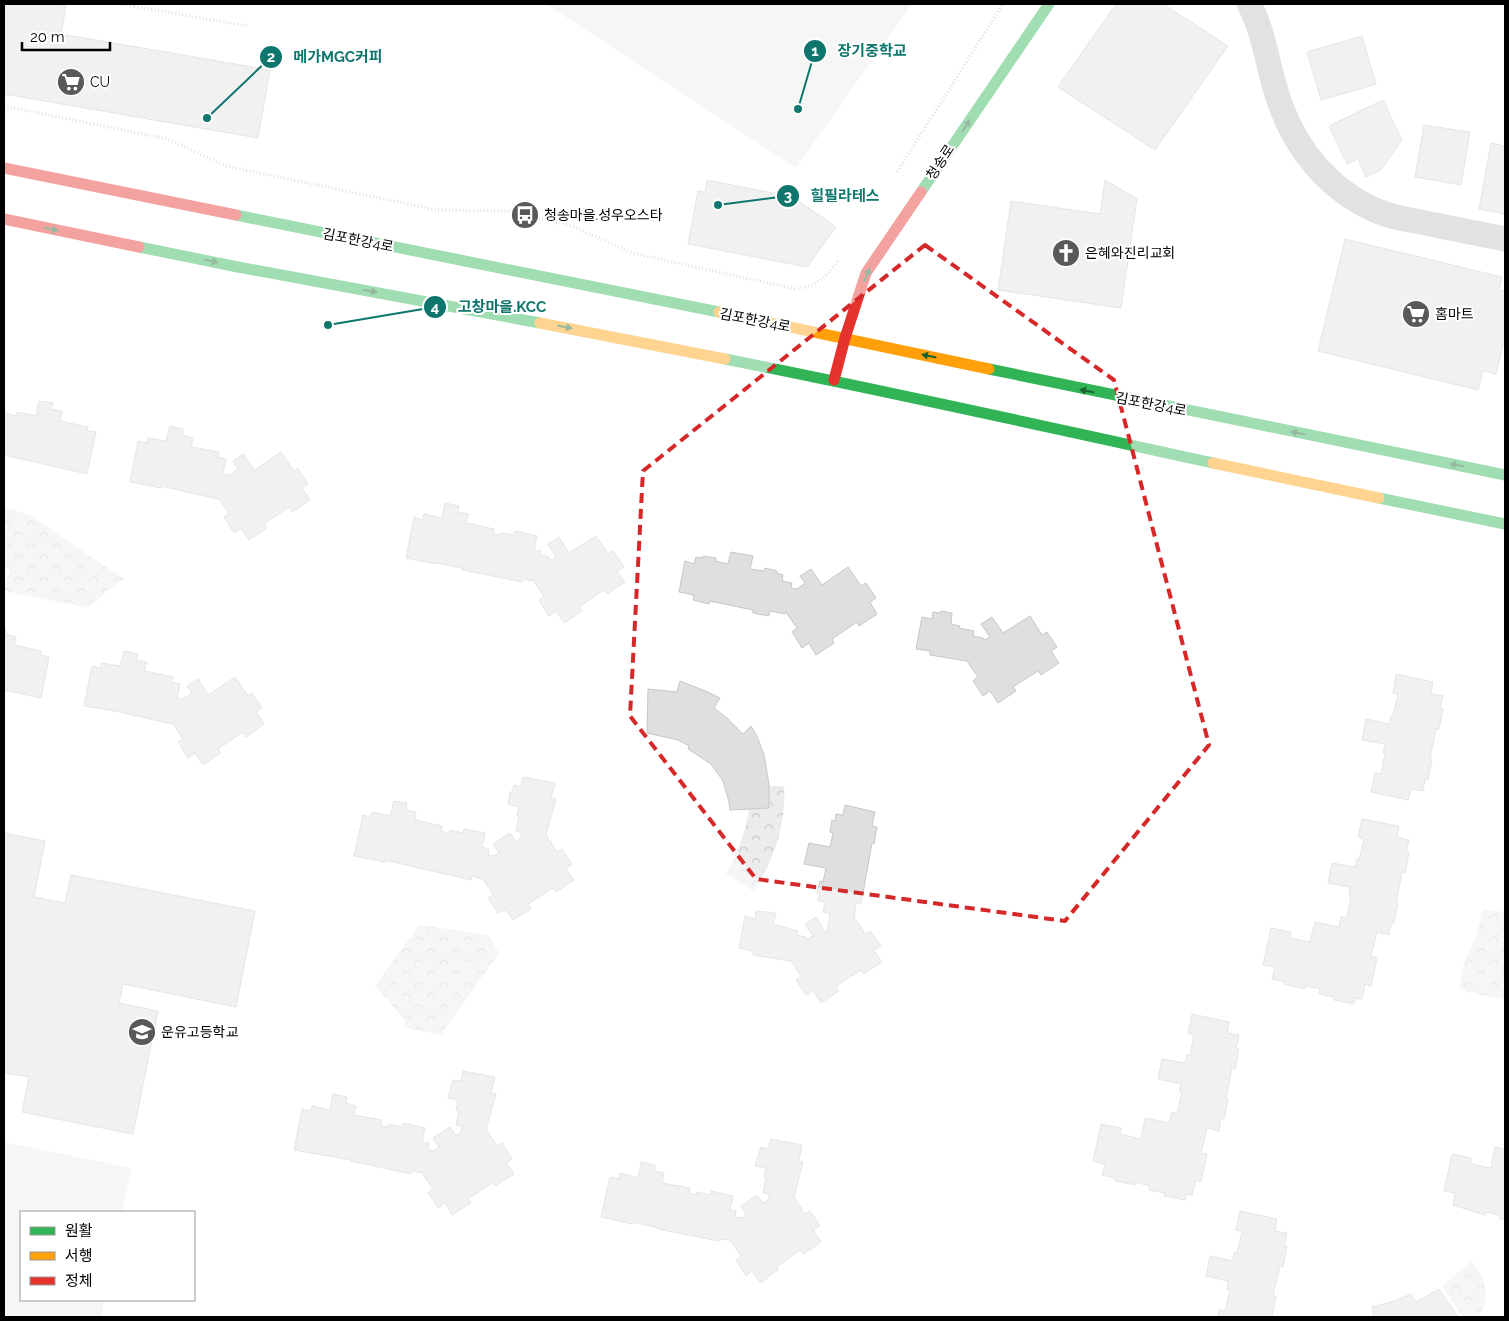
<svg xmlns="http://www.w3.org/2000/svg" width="1509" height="1321" viewBox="0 0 1509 1321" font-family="Raleway,'Noto Sans KR',sans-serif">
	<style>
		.forest { fill: url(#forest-crowns) }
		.garden { fill: #ececec }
		.building { fill: #dfdfdf; stroke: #c7c7c7 }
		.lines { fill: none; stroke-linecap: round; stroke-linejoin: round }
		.path { stroke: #b9b9b9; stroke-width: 3; stroke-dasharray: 1 2.5; stroke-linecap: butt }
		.street { stroke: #bebebe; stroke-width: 25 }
		.fast { stroke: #30b455; stroke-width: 11 }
		.slow { stroke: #ff9f0a; stroke-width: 11 }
		.jam { stroke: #e5322d; stroke-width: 11 }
		.oneway { fill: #1a632f }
		.marked { fill: none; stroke: #d62828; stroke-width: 4; stroke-dasharray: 10 6; stroke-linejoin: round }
		.labels { text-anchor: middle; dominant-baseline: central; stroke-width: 4; stroke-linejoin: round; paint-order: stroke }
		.poi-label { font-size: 14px; fill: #000; stroke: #fff; text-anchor: start }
		.street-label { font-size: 14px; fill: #000; stroke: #fff }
		.leader { fill: none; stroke: #0f766e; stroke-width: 2 }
		.callout-dot { fill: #0f766e; stroke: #fff; stroke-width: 2 }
		.mark-label { font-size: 15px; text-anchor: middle; font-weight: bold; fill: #fff }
		.callout-label { font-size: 15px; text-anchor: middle; font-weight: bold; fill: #0f766e; stroke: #fff; stroke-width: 4; stroke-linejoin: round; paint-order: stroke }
	</style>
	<defs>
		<pattern id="forest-crowns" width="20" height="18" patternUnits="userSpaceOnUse" patternTransform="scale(1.25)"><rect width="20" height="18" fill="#ececec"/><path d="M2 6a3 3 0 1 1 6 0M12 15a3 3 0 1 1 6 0" fill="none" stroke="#c9c9c9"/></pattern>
	</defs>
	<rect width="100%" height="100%" fill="#fff"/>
	<path class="forest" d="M4 507 31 516 124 579 111 588 88 608 4 591 10 570 4 566Z
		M769 786H784C786 824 775 860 753 891L726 874C737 853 746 833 749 809L769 808Z
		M1483 909 1505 912V1000L1460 990C1461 965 1468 955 1477 933 1480 926 1481 917 1483 909Z
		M419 925 488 935 499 953 441 1035 404 1028 405 1020 375 986Z
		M1471 1261C1474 1265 1478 1269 1481 1274 1488 1286 1487 1307 1478 1317H1463L1442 1286Z"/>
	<path class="garden" d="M546 4H912L796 168Z
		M4 1142 131 1168 122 1212H21V1300H104L101 1317H17L4 1315Z"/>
	<path class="building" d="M4 4H51L66 6 61 34 270 70 258 138 4 94Z
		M1116 4H1163L1228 46 1155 150 1058 87Z
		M1362 36 1376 84 1321 100 1307 52Z
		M1383 100 1402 140 1381 170 1366 177 1358 159 1347 164 1329 126Z
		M1424 125 1470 132 1461 185 1415 177Z
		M1491 143 1505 146V214L1479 209Z
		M707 180 793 197 836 227 807 267 688 244 698 191 705 192Z
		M1105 180 1137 199 1121 308 998 290 1011 201 1100 214Z
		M1345 239 1502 277 1499 290 1505 291V337L1496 374 1483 371 1478 390 1318 351Z
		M39 401 53 403 51 409 62 411 60 421 88 427 87 431 96 432 87 474 4 455V413L17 416V412L36 416Z
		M170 426 183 429 182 435 193 438 191 447 219 452 218 457 226 459 223 474 229 475 238 469 233 461 243 454 255 470 281 452 294 471 298 468 308 484 302 488 310 500 292 512 289 507 264 524 267 528 249 540 241 528 234 533 224 517 229 514 218 497V499L161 486V488L130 482 138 441 147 443 148 438 166 441Z
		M445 503 459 506 458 512 468 514 466 523 494 529 493 534 501 535V533L514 535 515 531 537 536 534 550 541 551 540 555 549 557V559L552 560 556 557 548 544 559 537 569 553 596 536 608 554 613 551 624 567 617 571 625 582 607 594 604 590 579 607 582 611 564 623 556 611 549 616 539 600 544 597 534 581 523 579 522 582 462 570V568L437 563 436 564 406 558 414 517 423 520 424 514 442 518Z
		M731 552 753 556 750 569 764 571 765 568 777 571 776 573 783 575 782 581 792 583 791 588 797 589 805 583 800 576 811 569 822 585 848 567 861 586 866 583 876 598 870 602 877 614 859 626 857 622 832 639 834 643 816 655 809 643 802 648 792 632 797 628 786 612 785 614 770 611 769 616 753 613V610L710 601 709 604 693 600 694 595 679 592 685 561 694 564 696 557 703 558V556L716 558 715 561 728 564Z
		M941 611 952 613 951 624 960 626 959 628 974 631 973 636 983 638V639L985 640 990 637 981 624 992 617 1003 633 1030 616 1042 635 1047 632 1057 647 1051 651 1059 663 1041 675 1038 671 1013 687 1016 691 998 703 990 691 983 696 973 681 978 677 967 661 930 655V651L916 649 922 617 932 619 933 612 940 613Z
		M4 627 6 628 5 634 16 637 14 645 41 651V655L49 657 41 698 4 690Z
		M124 651 138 654 136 660 147 662 144 671 173 677 171 682 180 684 177 698 183 699 192 694 187 686 198 679 208 695 235 677 248 696 252 693 262 708 256 712 264 724 246 737 243 732 218 749 221 753 203 765 195 753 188 758 178 742 183 739 172 722V724L115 711 84 706 92 666 101 668 102 663 120 666Z
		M1396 674 1433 682 1431 694 1443 696 1440 709H1443L1439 729H1436L1430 759 1432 760 1428 780 1425 779 1423 791 1411 789 1408 800 1371 792 1375 773 1381 774 1385 753H1383L1385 744 1362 740 1366 719 1389 724 1391 716H1393L1398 694 1393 693Z
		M680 681 708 692 720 698 714 708 727 718 743 734 751 726 757 736 764 755 769 784V808L730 810 729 802 723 781 711 764 688 749 689 746 678 740 647 733 648 689 677 692Z
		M523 777 555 783 551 798 556 799 546 835 557 852 562 849 572 864 566 869 574 880 556 892 553 888 528 904 531 909 513 920 505 909 498 913 488 898 493 895 483 879 472 876 471 880 385 860V862L354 856 363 815 371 817 372 812 390 816 394 801 407 803 406 810 416 812 415 820 442 826 441 831 449 833 450 830 463 833 464 829 485 833 482 847 489 849 488 855 494 856 499 853 493 844 510 833 516 842 521 838 522 833 516 831 519 816H517L519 807 508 804 510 792H512L514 785 521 787Z
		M845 805 875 812 872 826 877 827 874 844 872 843 861 904 856 903 854 917 865 934 870 931 881 946 874 950 882 962 864 974 861 970 836 986 839 991 821 1003 813 991 806 995 796 980 801 976 791 961 753 955V951L739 948 745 916 755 919 756 911 776 913 773 924 798 931 796 935 806 937V939H808L813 936 805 924 816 917 826 933 828 932H827L830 914 823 912 825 902 818 901 820 894 817 893 820 881 823 882 826 868 804 864 809 843 830 847 833 833 830 832 832 820 835 821 836 814 843 815Z
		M1362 819 1399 826 1397 837 1409 840 1406 852H1409L1405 873 1402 872 1396 903H1398L1394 923H1391L1389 935 1377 932 1371 956 1377 958 1371 986 1365 984 1362 999 1355 998 1354 1004 1334 1000V997L1319 994 1320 989 1305 986V989L1284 984 1285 982 1272 979 1275 967 1263 965 1271 928 1291 932 1290 938 1310 942 1315 922 1339 927 1341 917 1347 918 1351 896H1349L1350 887 1328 883 1332 863 1355 867 1357 859 1359 860 1364 839 1358 837Z
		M4 833 45 841 34 897 65 903 71 875 255 911 236 1007 123 984 119 1003 158 1011 133 1134 22 1112 29 1077 4 1073Z
		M1192 1014 1229 1022 1227 1033 1239 1035 1236 1048 1239 1049 1235 1069 1232 1068 1226 1099H1228L1224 1119 1221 1118 1219 1131 1207 1128 1201 1153 1207 1154 1201 1182 1196 1180 1192 1195 1186 1194 1185 1200 1164 1196 1165 1193 1149 1190 1150 1186 1135 1182V1185L1115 1181V1178L1102 1175 1105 1164 1093 1161 1101 1124 1121 1128 1120 1134 1141 1139 1145 1118 1169 1123 1172 1112 1177 1114 1182 1092H1179L1181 1084 1158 1079 1162 1059 1185 1063 1187 1055H1190L1194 1034H1188Z
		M463 1071 495 1077 491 1093 496 1094 486 1129 497 1146 502 1143 512 1159 506 1162 514 1174 495 1186 493 1182 468 1199 471 1203 452 1215 445 1203 438 1208 428 1192 433 1189 422 1173 412 1171 411 1174 351 1161V1160L294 1150 302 1109 311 1111 312 1106 330 1110 333 1094 347 1097 346 1103 356 1106 354 1115 382 1120 381 1126 389 1127V1124L403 1127V1123L425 1128 422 1142 429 1143 427 1149 434 1151 439 1147 433 1138 450 1127 456 1136 461 1132 462 1126 456 1125 459 1111 456 1110 458 1100 448 1098 453 1080 461 1081Z
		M771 1139 802 1145 799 1161 803 1162 794 1197 805 1214 810 1211 820 1226 813 1230 821 1242 803 1254 800 1250 776 1267 778 1270 760 1283 752 1271 746 1276 736 1260 741 1256 730 1240 719 1239V1241L658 1229V1228L633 1222 632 1224 601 1217 610 1177 619 1179 620 1173 638 1178 641 1162 655 1165 654 1171 664 1173 662 1183 690 1188 689 1193 696 1195 697 1192 710 1195 711 1191 733 1196 730 1210 736 1211 735 1217 741 1218 746 1215 741 1206 757 1195 763 1203 768 1200 770 1194 763 1193 766 1178H764L766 1168 755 1166 761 1147 768 1149Z
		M1495 1147 1505 1149V1220L1500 1219V1215L1486 1212 1485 1215 1453 1205 1455 1193 1444 1191 1452 1154 1471 1158 1470 1164 1491 1168Z
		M1240 1211 1277 1219 1275 1231 1287 1233 1284 1246H1287L1283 1267 1280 1266 1273 1296H1276L1272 1317H1218L1219 1310 1225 1311 1230 1290H1227L1228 1281 1206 1276 1210 1256 1233 1261 1234 1252 1237 1253 1242 1231 1236 1230Z
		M1439 1289 1458 1317H1369L1374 1316 1372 1307 1394 1301 1411 1294 1416 1302Z"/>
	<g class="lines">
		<path class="path" d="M120 4 248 26
			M4 106 168 139 226 166 437 210 507 211 572 226 632 253 795 289C819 285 823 279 838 261
			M897 172 1003 4"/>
		<path class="street" d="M1249 4C1266 35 1268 73 1281 106 1297 151 1330 190 1375 210 1392 218 1412 220 1430 224 1455 229 1480 234 1505 239"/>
		<path class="fast" d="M921 192 1049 4
			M236 215 719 312
			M139 247 238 267 540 323
			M725 359C888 391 1051 428 1213 463
			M989 369 1505 475
			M1379 498 1505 524"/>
		<path class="slow" d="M719 312 989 369
			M540 323 725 359
			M1213 463 1379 498"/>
		<path class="jam" d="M4 168 236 215
			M4 219 139 247
			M834 380 845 338 866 273 921 192"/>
	</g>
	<defs><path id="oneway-solid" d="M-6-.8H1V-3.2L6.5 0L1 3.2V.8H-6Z" transform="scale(1.25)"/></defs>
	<g class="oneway">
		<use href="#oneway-solid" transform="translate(966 126) rotate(-56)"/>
		<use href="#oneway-solid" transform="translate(51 229) rotate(12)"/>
		<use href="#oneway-solid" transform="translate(211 261) rotate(12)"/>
		<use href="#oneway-solid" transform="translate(867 275) rotate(-66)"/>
		<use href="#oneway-solid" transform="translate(370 291) rotate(10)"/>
		<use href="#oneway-solid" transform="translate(565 327) rotate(11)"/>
		<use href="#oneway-solid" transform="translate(929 356) rotate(-168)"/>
		<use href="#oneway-solid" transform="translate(1087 391) rotate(-168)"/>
		<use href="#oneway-solid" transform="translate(1298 433) rotate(-169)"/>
		<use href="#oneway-solid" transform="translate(1457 465) rotate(-169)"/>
	</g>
	<path d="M0 0H1509V1321H0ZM925 245 1114 380 1209 745 1065 921 756 879 630 716 643 471Z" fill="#fff" fill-opacity=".55" fill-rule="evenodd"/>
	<path class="marked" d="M925 245 1114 380 1209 745 1065 921 756 879 630 716 643 471Z"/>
	<defs>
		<symbol id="supermarket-disc" viewBox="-11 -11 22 22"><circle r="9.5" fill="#595959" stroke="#fff"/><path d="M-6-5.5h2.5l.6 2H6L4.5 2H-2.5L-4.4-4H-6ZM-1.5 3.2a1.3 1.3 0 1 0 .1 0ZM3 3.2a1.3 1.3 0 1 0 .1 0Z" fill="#fff"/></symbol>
		<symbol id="bus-disc" viewBox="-11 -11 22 22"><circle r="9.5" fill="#595959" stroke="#fff"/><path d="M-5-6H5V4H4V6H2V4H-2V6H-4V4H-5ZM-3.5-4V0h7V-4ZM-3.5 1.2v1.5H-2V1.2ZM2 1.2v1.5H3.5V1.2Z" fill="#fff"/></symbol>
		<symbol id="church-disc" viewBox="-11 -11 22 22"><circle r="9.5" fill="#595959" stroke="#fff"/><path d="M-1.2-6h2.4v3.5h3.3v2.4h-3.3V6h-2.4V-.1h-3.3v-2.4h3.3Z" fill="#fff"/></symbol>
		<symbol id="school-disc" viewBox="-11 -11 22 22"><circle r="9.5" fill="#595959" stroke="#fff"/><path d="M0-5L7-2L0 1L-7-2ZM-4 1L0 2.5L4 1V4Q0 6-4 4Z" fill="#fff"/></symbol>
	</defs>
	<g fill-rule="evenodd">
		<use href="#supermarket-disc" x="55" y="66" width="32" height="32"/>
		<use href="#bus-disc" x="509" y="199" width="32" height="32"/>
		<use href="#church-disc" x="1050" y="237" width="32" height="32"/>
		<use href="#supermarket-disc" x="1400" y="298" width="32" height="32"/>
		<use href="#school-disc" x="126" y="1016" width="32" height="32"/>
	</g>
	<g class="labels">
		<g class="poi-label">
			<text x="90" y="82">CU</text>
			<text x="544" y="215">청송마을.성우오스타</text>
			<text x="1085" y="253">은혜와진리교회</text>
			<text x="1435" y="314">홈마트</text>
			<text x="161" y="1032">운유고등학교</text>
		</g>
		<g class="street-label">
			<text transform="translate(940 162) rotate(-57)">청송로</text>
			<text transform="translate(358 240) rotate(11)">김포한강4로</text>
			<text transform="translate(755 320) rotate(11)">김포한강4로</text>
			<text transform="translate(1151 404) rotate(11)">김포한강4로</text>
		</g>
	</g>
	<path class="leader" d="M798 109L815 51M207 118L271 57M718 205L788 196M328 325L435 307"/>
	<g class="callout-dot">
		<circle cx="798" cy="109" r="5"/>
		<circle cx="207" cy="118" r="5"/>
		<circle cx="718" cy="205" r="5"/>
		<circle cx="328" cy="325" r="5"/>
		<circle cx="815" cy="51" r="12"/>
		<circle cx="271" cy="57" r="12"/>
		<circle cx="788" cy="196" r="12"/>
		<circle cx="435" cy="307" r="12"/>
	</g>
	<g class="mark-label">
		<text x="815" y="56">1</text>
		<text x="271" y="62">2</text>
		<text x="788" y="201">3</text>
		<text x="435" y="312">4</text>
	</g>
	<g class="callout-label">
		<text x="872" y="56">장기중학교</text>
		<text x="338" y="62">메가MGC커피</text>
		<text x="845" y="201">힐필라테스</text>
		<text x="502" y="312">고창마을.KCC</text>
	</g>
	<rect width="1509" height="1321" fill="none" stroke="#000000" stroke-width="10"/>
	<rect x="20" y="1211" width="175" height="90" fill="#ffffff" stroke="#999999"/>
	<rect x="30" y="1227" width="25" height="8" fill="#30b455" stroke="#999999"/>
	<text x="65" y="1236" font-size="15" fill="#000000">원활</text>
	<rect x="30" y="1252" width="25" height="8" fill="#ff9f0a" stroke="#999999"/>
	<text x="65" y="1261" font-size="15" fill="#000000">서행</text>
	<rect x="30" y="1277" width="25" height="8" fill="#e5322d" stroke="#999999"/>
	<text x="65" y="1286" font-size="15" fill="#000000">정체</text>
	<path d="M22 42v8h88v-8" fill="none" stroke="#000000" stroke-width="2.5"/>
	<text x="30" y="42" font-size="15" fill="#000000" stroke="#ffffff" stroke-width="4" paint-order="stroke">20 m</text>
</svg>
